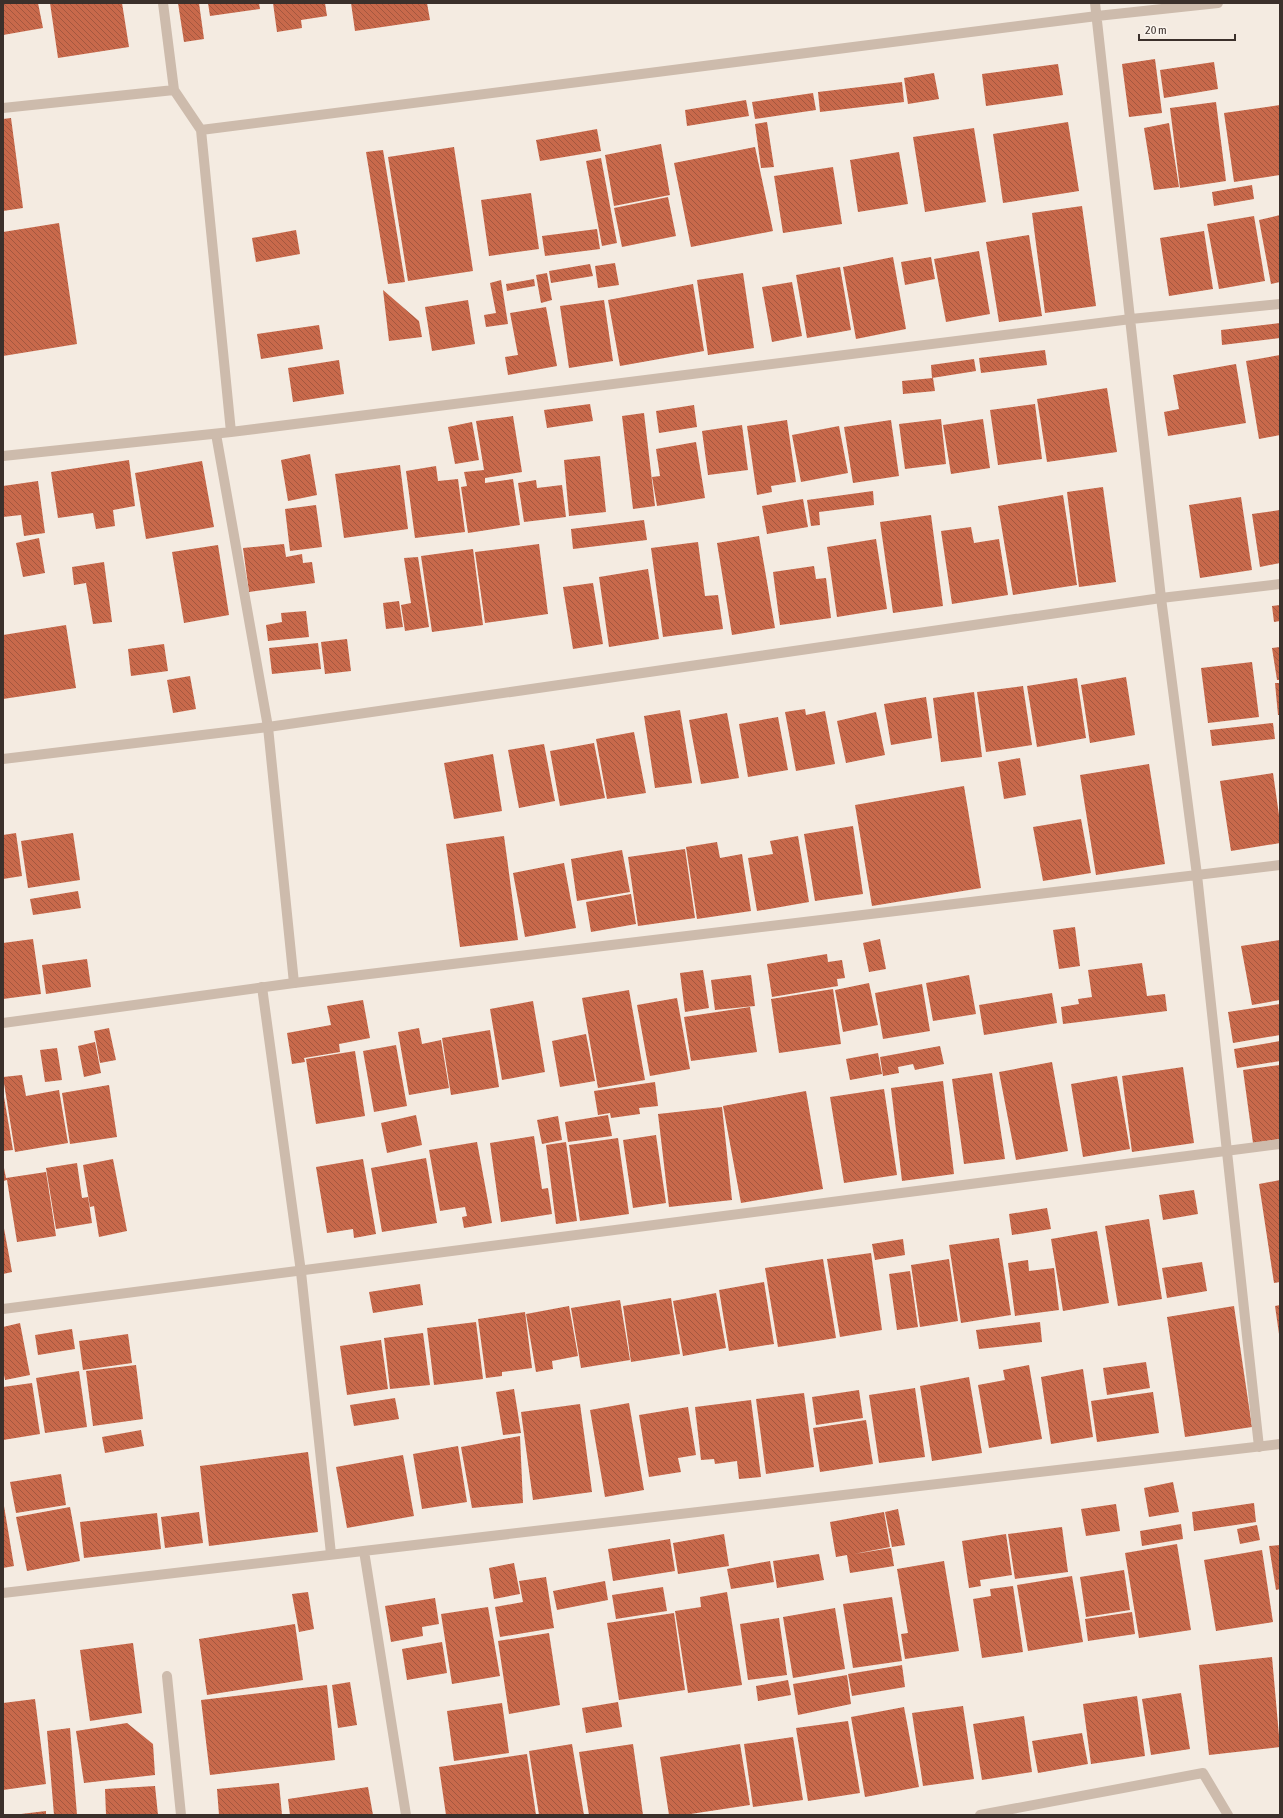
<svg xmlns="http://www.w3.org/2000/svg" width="1283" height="1818" viewBox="0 0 1283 1818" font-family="'Asap Condensed',sans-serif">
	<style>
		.building { fill: url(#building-back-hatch) }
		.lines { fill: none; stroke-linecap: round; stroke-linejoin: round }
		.service { stroke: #cdbbac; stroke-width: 10 }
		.minor { stroke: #cdbbac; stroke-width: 10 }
	</style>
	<defs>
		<pattern id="building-back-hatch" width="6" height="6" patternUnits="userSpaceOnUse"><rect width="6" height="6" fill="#c8694b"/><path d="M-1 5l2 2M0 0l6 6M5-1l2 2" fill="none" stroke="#a4573f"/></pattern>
	</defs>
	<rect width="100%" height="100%" fill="#f4ebe1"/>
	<path class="building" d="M3 3H38L43 28 3 35Z
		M50 3H122L129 47 58 58Z
		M178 3H199L204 39 184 42Z
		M208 3H259L260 9 210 16Z
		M273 3H325L327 16 301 20 302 28 277 32Z
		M351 3H427L430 20 355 31Z
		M1155 59 1162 113 1129 117 1122 64Z
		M1214 62 1218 89 1164 98 1160 70Z
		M1058 64 1063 95 986 106 982 74Z
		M934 73 939 99 908 104 904 78Z
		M902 82 904 102 820 112 818 92Z
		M813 93 816 110 755 119 752 102Z
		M746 100 749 116 687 126 685 110Z
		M1216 102 1226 181 1180 188 1170 108Z
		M1280 105V175L1234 182 1224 113Z
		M11 118 23 208 3 211V119Z
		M767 122 774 167 761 168 755 124Z
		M1068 122 1079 191 1003 203 993 134Z
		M1169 123 1179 187 1154 190 1144 128Z
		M974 128 986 202 925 212 913 137Z
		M597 129 601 151 540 161 536 140Z
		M661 144 670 195 614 206 605 155Z
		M454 147 473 271 408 281 388 157Z
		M755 147 773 231 691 247 674 163Z
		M383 150 405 282 388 284 366 152Z
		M899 152 908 204 858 212 850 160Z
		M601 158 617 243 602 246 586 161Z
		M833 167 842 224 783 233 774 176Z
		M1252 185 1254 199 1214 206 1212 192Z
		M531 193 539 249 489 256 481 200Z
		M668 197 676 236 622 247 614 208Z
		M1082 206 1096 306 1045 313 1032 213Z
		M1280 215V282L1271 284 1259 220Z
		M1254 216 1265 281 1219 289 1207 224Z
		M59 223 77 344 3 356V232Z
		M597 229 600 249 545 256 542 236Z
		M296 230 300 254 256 262 252 238Z
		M1204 231 1213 289 1169 296 1160 238Z
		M1029 235 1042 316 999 322 986 242Z
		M979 251 990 314 946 322 934 259Z
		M893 257 906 329 856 339 843 267Z
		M931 257 935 279 905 285 901 262Z
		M615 263 619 285 598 288 595 266Z
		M590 264 593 276 551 283 549 271Z
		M840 267 851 330 807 338 796 275Z
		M547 273 552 300 541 303 536 275Z
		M743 273 754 348 708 355 697 280Z
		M534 279 535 286 507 291 506 284Z
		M501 280 508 324 486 327 484 315 496 313 490 283Z
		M792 282 802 336 772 342 762 287Z
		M693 284 704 351 620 366 608 300Z
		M383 290 419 321 422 337 389 341Z
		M468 300 475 344 432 351 425 307Z
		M604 300 613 361 569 368 560 306Z
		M546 307 557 366 508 375 505 357 518 355 510 313Z
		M1280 323V338L1222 345 1221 330Z
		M319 325 323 349 261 359 257 334Z
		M1045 350 1047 365 981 373 979 358Z
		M1280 355V435L1259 439 1246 361Z
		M974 359 976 371 932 378 931 365Z
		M339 360 344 394 293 402 288 368Z
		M1236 364 1246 423 1168 436 1164 412 1179 409 1173 375Z
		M933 378 935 391 903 394 902 381Z
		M1107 388 1117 452 1047 462 1037 399Z
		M590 404 593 421 547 428 544 410Z
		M1035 404 1042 459 998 465 990 410Z
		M694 405 697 427 659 433 656 411Z
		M644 413 655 506 633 509 622 416Z
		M513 416 522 472 485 478V483L513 479 520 525 468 533 461 487 467 486 464 472 484 470 476 421Z
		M941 419 946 464 905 469 899 424Z
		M983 419 990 468 951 474 943 425Z
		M787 420 796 482 771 486 772 492 757 495 747 426Z
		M891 420 899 476 853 483 844 427Z
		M472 422 479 460 455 464 448 427Z
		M742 425 748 470 708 475 702 431Z
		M839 426 848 473 801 482 792 435Z
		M696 442 705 498 657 506 652 477 660 476 656 449Z
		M310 454 317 495 288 501 281 460Z
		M600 456 606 512 569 516 564 460Z
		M129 460 135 506 113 510 115 526 96 529 93 513 58 518 51 472Z
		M202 461 214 527 146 539 135 473Z
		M400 465 408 529 344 538 335 474Z
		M436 466 438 481 458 479 465 532 415 538 406 471Z
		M536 480 537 488 562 485 566 517 524 522 518 483Z
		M38 481 45 533 24 536 21 515 3 517V486Z
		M1103 487 1116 582 1079 587 1067 492Z
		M873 491 874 505 819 512 820 525 811 526 807 500Z
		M1063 495 1077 585 1013 595 998 506Z
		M1241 497 1252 570 1200 578 1189 505Z
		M803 499 808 527 767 534 762 506Z
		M316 505 322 547 290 551 285 509Z
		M1280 510V563L1260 567 1252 514Z
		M931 515 943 606 893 613 880 522Z
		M644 520 647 540 573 549 571 529Z
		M971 527 974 543 999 539 1008 595 952 604 941 531Z
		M759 536 775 628 732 635 717 543Z
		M39 538 45 573 23 577 16 543Z
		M876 539 887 609 837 617 827 547Z
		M698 542 705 596 718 595 723 629 663 637 651 548Z
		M284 544 286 557 302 554 303 563 312 562 315 583 249 592 243 548Z
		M539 544 548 614 485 623 475 552Z
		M218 545 229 615 184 623 172 552Z
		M473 549 483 625 432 632 421 556Z
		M418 557 429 627 405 631 401 605 411 603 404 558Z
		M104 562 112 622 93 624 86 583 74 585 72 567Z
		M814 566 816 579 826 578 831 618 780 625 773 572Z
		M648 569 659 639 609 647 599 577Z
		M593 583 603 644 573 649 563 587Z
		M399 601 403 627 386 629 383 603Z
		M1280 605V621L1274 622 1272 606Z
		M306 611 309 637 268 641 266 625 282 622 281 613Z
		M66 625 76 688 3 699V635Z
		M347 639 351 671 325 674 321 642Z
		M318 643 321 669 272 674 269 648Z
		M164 644 168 671 131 676 128 649Z
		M1280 647V680H1277L1272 648Z
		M1252 662 1259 717 1208 723 1201 668Z
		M190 676 196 709 173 713 167 680Z
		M1126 677 1135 735 1090 743 1081 685Z
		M1077 678 1086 738 1037 747 1027 686Z
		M1275 683H1280V715H1278Z
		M1023 686 1032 745 986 752 977 692Z
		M974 692 982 757 941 762 933 698Z
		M926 697 932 738 891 745 884 704Z
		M805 709 806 715 825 711 835 764 796 771 785 712Z
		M680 710 692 783 655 788 644 716Z
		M876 712 885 755 846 763 837 721Z
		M727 713 739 778 701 784 689 720Z
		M778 717 788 770 748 777 739 724Z
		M1273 723 1275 739 1212 746 1210 730Z
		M634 732 646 793 607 799 596 739Z
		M594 743 605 798 560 806 550 751Z
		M544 744 555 801 519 808 508 750Z
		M493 754 502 811 454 819 444 763Z
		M1020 758 1026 795 1004 799 998 762Z
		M1149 764 1165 864 1096 875 1080 775Z
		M1273 773 1280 822V843L1231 851 1220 781Z
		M964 786 981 888 872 906 855 805Z
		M1081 819 1091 873 1043 881 1033 827Z
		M853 826 863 894 815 901 804 834Z
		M16 833 22 876 3 879V835Z
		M73 833 80 880 28 888 21 841Z
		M504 836 518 940 460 947 446 844Z
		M798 836 809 902 757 911 748 858 773 854 770 841Z
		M717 842 720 858 742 854 751 911 697 919 686 847Z
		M685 849 695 918 638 926 628 857Z
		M622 850 630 892 577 901 571 859Z
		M564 863 576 928 525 937 513 873Z
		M78 891 81 908 33 915 30 899Z
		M631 894 636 924 591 932 586 902Z
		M1075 927 1080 966 1059 969 1053 930Z
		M33 939 41 994 3 999V943Z
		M880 939 886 969 869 972 863 943Z
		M1280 940V1000L1252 1005 1241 946Z
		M827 954 828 962 842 960 845 978 837 979 838 986 772 997 767 964Z
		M87 959 91 987 46 994 42 965Z
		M1142 963 1147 996 1165 994 1167 1011 1063 1024 1061 1007 1079 1004 1078 999 1092 997 1088 970Z
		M703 970 709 1008 685 1012 680 973Z
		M751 975 755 1006 715 1010 711 980Z
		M969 975 976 1014 933 1021 926 983Z
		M869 983 878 1025 843 1032 835 990Z
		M922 984 930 1031 883 1039 875 993Z
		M833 989 841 1044 779 1053 771 999Z
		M629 990 645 1080 598 1088 582 998Z
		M1052 993 1057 1023 984 1035 979 1005Z
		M677 998 690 1069 650 1076 637 1005Z
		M363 1000 370 1038 339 1044 340 1052 304 1058 305 1062 292 1064 287 1033 331 1025 327 1006Z
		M533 1001 545 1072 502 1080 490 1009Z
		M1280 1004V1035L1233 1043 1228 1012Z
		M750 1007 757 1052 691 1061 684 1017Z
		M109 1028 116 1060 100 1063 94 1031Z
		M419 1028 422 1044 441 1040 449 1088 409 1095 398 1032Z
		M490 1030 499 1087 451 1095 442 1038Z
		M586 1034 595 1081 560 1087 552 1041Z
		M1280 1041V1061L1237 1068 1234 1049Z
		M95 1042 101 1073 84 1077 78 1046Z
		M396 1045 407 1106 374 1112 363 1051Z
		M940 1046 944 1064 915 1070 913 1064 898 1067 899 1073 883 1076 880 1057Z
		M57 1048 62 1080 45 1082 40 1050Z
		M355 1051 365 1116 316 1124 306 1059Z
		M878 1053 882 1074 850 1080 846 1059Z
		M1052 1062 1068 1151 1016 1160 999 1072Z
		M1280 1065V1139L1253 1143 1243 1070Z
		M1183 1067 1194 1143 1132 1152 1122 1076Z
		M992 1073 1005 1159 964 1164 952 1079Z
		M22 1075 26 1096 59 1090 68 1143 15 1152 3 1077Z
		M1117 1076 1130 1149 1083 1157 1071 1084Z
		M943 1081 954 1174 902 1181 891 1088Z
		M655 1082 658 1106 639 1108 640 1114 611 1118 610 1113 598 1115 594 1091Z
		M109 1085 117 1137 70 1144 62 1093Z
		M884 1089 897 1175 844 1183 830 1097Z
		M806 1091 823 1189 741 1203 723 1106Z
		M4 1097 13 1150 3 1151V1098Z
		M722 1107 732 1200 669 1207 658 1114Z
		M416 1115 422 1145 387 1153 381 1123Z
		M608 1115 612 1136 568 1142 565 1122Z
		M558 1116 562 1140 542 1144 537 1120Z
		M656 1135 666 1203 633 1208 623 1140Z
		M534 1136 542 1189 548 1188 552 1214 501 1222 490 1143Z
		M618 1138 629 1214 580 1221 569 1145Z
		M477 1142 492 1223 464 1228 462 1217 467 1216 465 1207 440 1211 429 1150Z
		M566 1142 577 1221 556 1224 546 1145Z
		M426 1158 437 1223 382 1232 371 1168Z
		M113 1159 127 1231 99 1237 94 1206 90 1207 83 1165Z
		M363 1159 376 1234 354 1238 353 1229 327 1233 316 1167Z
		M3 1163 6 1178 46 1172 56 1236 17 1242 7 1180 3 1181Z
		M77 1163 82 1198 88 1197 92 1223 56 1229 46 1168Z
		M1280 1180V1282L1274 1283 1259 1184Z
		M1194 1190 1198 1214 1163 1220 1159 1195Z
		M1047 1208 1051 1229 1012 1235 1009 1214Z
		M1149 1219 1162 1299 1118 1306 1105 1226Z
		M3 1223 12 1272 3 1274Z
		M1097 1231 1109 1303 1063 1311 1051 1239Z
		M999 1238 1011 1315 961 1323 949 1245Z
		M903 1239 905 1255 875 1260 872 1244Z
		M871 1253 882 1330 840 1337 827 1259Z
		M823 1259 836 1338 778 1347 765 1268Z
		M949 1259 958 1321 920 1327 911 1265Z
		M1028 1260 1029 1271 1054 1268 1059 1310 1015 1316 1008 1263Z
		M1202 1262 1207 1291 1167 1298 1162 1268Z
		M910 1271 918 1327 897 1330 889 1274Z
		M764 1282 774 1344 729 1351 719 1290Z
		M420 1284 423 1305 373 1313 369 1292Z
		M716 1293 726 1348 683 1356 673 1301Z
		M671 1298 680 1354 631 1362 623 1306Z
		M620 1300 630 1360 581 1368 571 1308Z
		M1280 1305V1334H1279L1275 1306Z
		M569 1306 578 1356 552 1361 553 1369 536 1372 526 1314Z
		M1234 1306 1252 1427 1185 1437 1167 1317Z
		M525 1312 532 1368 502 1372V1376L486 1378 478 1319Z
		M476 1322 483 1379 434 1385 427 1328Z
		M1040 1322 1042 1342 979 1349 976 1330Z
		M20 1323 30 1375 5 1380 3 1370V1327Z
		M72 1329 75 1349 38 1355 35 1335Z
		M423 1333 430 1385 390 1389 384 1338Z
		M128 1334 132 1363 83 1370 79 1341Z
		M381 1340 388 1389 347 1395 340 1346Z
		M1146 1362 1150 1388 1107 1395 1103 1368Z
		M136 1365 143 1419 93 1426 86 1371Z
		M1029 1365 1042 1439 989 1448 978 1385 1005 1380 1003 1370Z
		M1083 1369 1093 1437 1051 1444 1041 1377Z
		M79 1371 87 1427 45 1433 36 1378Z
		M969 1377 982 1453 932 1461 920 1386Z
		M32 1383 40 1434 3 1440V1387Z
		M915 1388 925 1457 879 1463 869 1395Z
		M514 1389 521 1433 503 1435 496 1392Z
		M859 1390 863 1418 816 1425 812 1397Z
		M1153 1392 1159 1433 1097 1442 1091 1401Z
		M804 1393 814 1467 766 1474 756 1399Z
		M395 1398 399 1419 354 1426 350 1405Z
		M751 1400 761 1477 739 1479 737 1461 715 1464 714 1459 701 1460 695 1407Z
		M629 1403 644 1490 605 1497 590 1410Z
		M580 1404 592 1492 533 1500 521 1412Z
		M688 1407 696 1455 678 1458 681 1472 649 1477 639 1415Z
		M866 1420 873 1464 820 1472 813 1428Z
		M141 1430 144 1446 105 1453 102 1437Z
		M520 1436 523 1503 472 1508 461 1447Z
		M458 1446 467 1502 422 1509 413 1454Z
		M308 1452 318 1532 209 1546 200 1466Z
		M403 1455 414 1516 347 1528 336 1467Z
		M61 1474 66 1505 16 1513 10 1482Z
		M1173 1482 1179 1512 1149 1517 1144 1488Z
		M3 1500 14 1566 3 1568Z
		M1254 1503 1256 1522 1194 1531 1192 1512Z
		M1116 1504 1120 1531 1086 1536 1081 1509Z
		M70 1507 80 1561 27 1571 16 1517Z
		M898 1509 905 1545 892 1547 885 1512Z
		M199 1512 203 1543 165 1548 161 1517Z
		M884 1512 890 1547 854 1554 891 1548 894 1566 850 1573 847 1555 836 1557 830 1522Z
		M157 1513 161 1549 84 1558 80 1522Z
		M1181 1524 1183 1539 1142 1546 1140 1531Z
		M1257 1525 1260 1540 1240 1544 1237 1529Z
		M1062 1527 1068 1572 1015 1579 1008 1534Z
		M724 1534 729 1566 678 1574 673 1543Z
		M1006 1534 1012 1575 980 1580 981 1586 969 1588 962 1541Z
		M670 1539 675 1571 613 1581 608 1549Z
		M1177 1544 1191 1630 1139 1638 1125 1553Z
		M1280 1545V1589L1276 1590 1269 1546Z
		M1262 1550 1273 1622 1216 1631 1204 1560Z
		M819 1554 824 1580 777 1588 773 1561Z
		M770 1561 774 1582 731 1589 727 1569Z
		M944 1561 959 1651 905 1659 901 1634 908 1633 897 1569Z
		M514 1563 520 1594 494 1599 489 1568Z
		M1124 1570 1130 1610 1086 1617 1080 1577Z
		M1072 1576 1083 1642 1028 1651 1017 1585Z
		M546 1577 554 1628 500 1637 495 1607 523 1602 519 1581Z
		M605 1581 608 1600 557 1610 553 1591Z
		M1013 1586 1023 1652 982 1658 973 1599 991 1596 990 1589Z
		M663 1587 667 1611 616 1619 612 1595Z
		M308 1592 314 1629 299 1632 292 1594Z
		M727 1592 742 1685 688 1693 675 1611 701 1607 700 1597Z
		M892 1597 902 1661 853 1668 843 1604Z
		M435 1598 439 1624 422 1627 423 1636 391 1642 385 1606Z
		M488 1607 500 1676 452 1684 441 1614Z
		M835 1608 845 1669 793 1678 783 1617Z
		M1132 1612 1135 1634 1088 1641 1085 1619Z
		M674 1613 685 1690 619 1700 607 1623Z
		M779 1618 787 1675 748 1680 740 1624Z
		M295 1624 303 1680 207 1695 199 1639Z
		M549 1633 560 1705 509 1714 498 1641Z
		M442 1642 447 1673 407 1680 402 1649Z
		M133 1643 142 1713 90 1721 80 1650Z
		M1272 1657 1280 1747 1209 1755 1199 1665Z
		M902 1665 905 1687 852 1696 848 1674Z
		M847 1675 851 1704 798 1715 793 1684Z
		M788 1680 791 1695 758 1701 756 1686Z
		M350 1682 357 1725 338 1728 332 1685Z
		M327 1685 335 1760 210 1775 201 1700Z
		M1181 1693 1190 1749 1151 1755 1142 1699Z
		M1137 1696 1145 1756 1091 1764 1083 1704Z
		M35 1699 46 1784 3 1790V1703Z
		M618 1702 622 1727 586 1733 582 1708Z
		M502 1703 509 1753 454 1761 447 1711Z
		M963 1706 974 1779 923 1786 912 1713Z
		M904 1707 919 1787 865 1797 851 1717Z
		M1024 1716 1032 1772 982 1780 973 1724Z
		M848 1721 860 1793 808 1801 796 1728Z
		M127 1723 153 1744 155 1775 84 1783 76 1731Z
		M70 1728 77 1815H54L47 1731Z
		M1082 1733 1088 1764 1038 1773 1032 1741Z
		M793 1737 803 1800 753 1807 744 1744Z
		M572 1744 584 1815H539L529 1751Z
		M633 1744 643 1815H589L579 1752Z
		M740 1744 750 1805 684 1815H669L660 1757Z
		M527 1754 536 1815H446L439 1767Z
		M279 1783 282 1815H219L217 1789Z
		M155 1786 158 1815H106L105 1789Z
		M368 1787 373 1815H290L288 1799Z
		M46 1811V1815H22L21 1814Z"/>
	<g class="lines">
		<path class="service" d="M216 434 268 727 294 983
			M262 987 301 1272 331 1554"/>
		<path class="minor" d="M163 3 174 90 201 130 231 432
			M1095 3 1161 598 1197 875 1259 1447
			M3 108 174 90
			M201 130 1097 16 1218 3
			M3 456 231 432 1131 319 1280 304
			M3 759 268 727 1161 598 1280 584
			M3 1023 294 983 1280 865
			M3 1309 1280 1144
			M364 1551 406 1815
			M3 1593 1280 1444
			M167 1676 181 1815
			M980 1815 1203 1773 1228 1815"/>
	</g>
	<rect width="1283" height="1818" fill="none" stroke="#3b302b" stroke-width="8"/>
	<path d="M1139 34v6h96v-6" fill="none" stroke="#3b302b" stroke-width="2"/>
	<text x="1145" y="34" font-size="12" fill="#3b302b" stroke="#fbf5ee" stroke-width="3" paint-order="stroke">20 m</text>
</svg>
